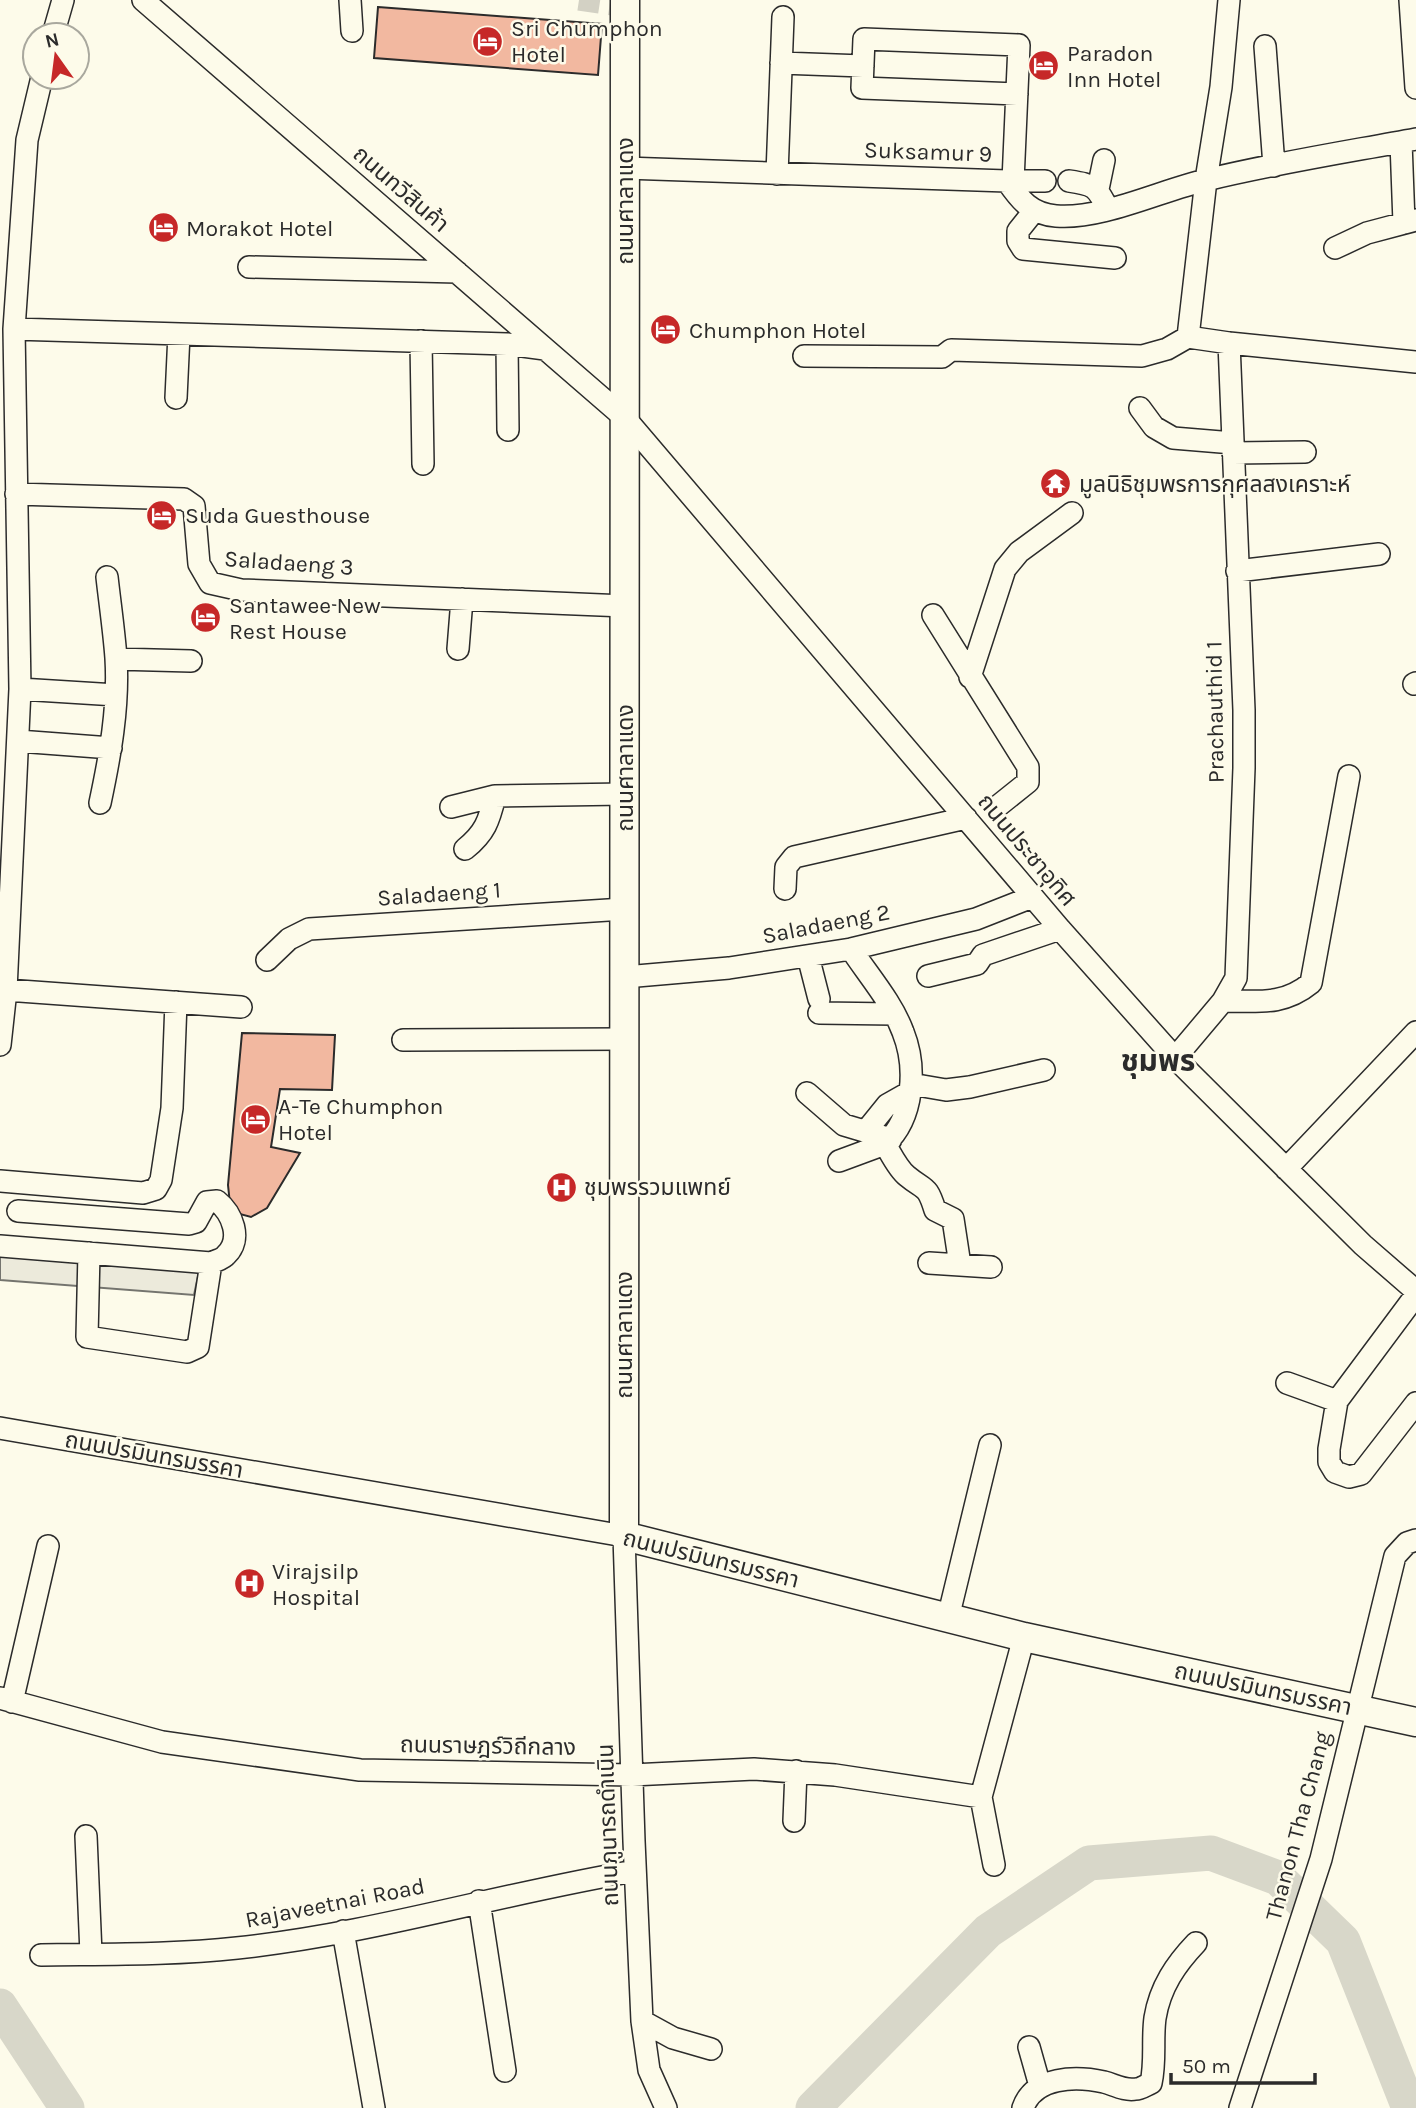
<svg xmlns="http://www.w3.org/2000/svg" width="1416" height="2108" viewBox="0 0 1416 2108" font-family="Karla,'Noto Sans Thai',sans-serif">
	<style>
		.parking { fill: #eceadb; stroke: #74746e; stroke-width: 2 }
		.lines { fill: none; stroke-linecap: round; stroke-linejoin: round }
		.river { stroke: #d8d7c9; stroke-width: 35 }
		.building { fill: #f2b8a0; stroke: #2b2b2b; stroke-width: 2 }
		.minor-tunnel { stroke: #d3d1c4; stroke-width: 21; stroke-dasharray: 21 10; stroke-linecap: butt }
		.minor-casing { stroke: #2b2b2b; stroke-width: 24 }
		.major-casing { stroke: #2b2b2b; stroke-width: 31 }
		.minor { stroke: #fdfbea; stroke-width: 21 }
		.major { stroke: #fdfbea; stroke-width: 28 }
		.labels { text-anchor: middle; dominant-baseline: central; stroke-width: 5; stroke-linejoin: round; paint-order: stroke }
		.poi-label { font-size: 23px; fill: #2b2b2b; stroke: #fdfbea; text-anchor: start }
		.street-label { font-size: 23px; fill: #2b2b2b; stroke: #fdfbea }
		.district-label { font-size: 30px; font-weight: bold; fill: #2b2b2b; stroke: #fdfbea }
	</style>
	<rect width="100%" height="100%" fill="#fdfbea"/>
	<path class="parking" d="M0 1246 201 1262 194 1295 0 1280Z"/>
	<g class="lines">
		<path class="river" d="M0 2006 67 2108
			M813 2108 988 1931 1089 1863 1211 1853 1278 1878 1343 1941 1409 2108"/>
	</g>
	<path class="building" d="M378 7 602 24 598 75 374 58Z
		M242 1033 335 1035 332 1090 280 1089 271 1147 300 1153 267 1208 251 1217 236 1213 230 1204 228 1185Z"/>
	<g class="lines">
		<path class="minor-tunnel" d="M579 0 625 7"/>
		<defs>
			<path id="minor" d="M143 0 625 418 1060 929 1175 1058 1363 1245 1416 1291
				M350 0 352 31
				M1229 0 1221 87 1206 180 1188 337 1229 343 1416 362
				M1410 0 1416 88
				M53 35 63 0
				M1265 46 1274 166
				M781 63 863 66
				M1401 142 1404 223
				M625 168 1007 181C1020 200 1031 214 1056 216 1101 220 1162 190 1206 180 1275 163 1346 152 1416 139
				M777 174 783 17
				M1007 181H1045
				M1013 181 1019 45 864 39 862 88 1017 94
				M1069 181C1095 185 1096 186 1108 209
				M1098 189 1104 160
				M1034 211 1018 231V241L1023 249 1115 258
				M1335 248 1367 233 1416 220
				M249 267 457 272
				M14 329 507 344 545 349
				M421 341 423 464
				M507 344 508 430
				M804 356 942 357 951 350 1142 356 1167 349 1188 337
				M176 398 179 334
				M1140 408 1154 427 1173 438 1233 443
				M1233 453 1305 452
				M16 494 184 499 194 506 199 564 210 583 241 590 625 606
				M1237 571 1379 554
				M933 615 1028 767V782L998 806
				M458 649 462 599
				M116 659 191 661
				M970 677 1005 569 1019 552 1072 513
				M1414 684 1416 683
				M20 689 116 695
				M18 741 111 748
				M100 803C110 756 119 707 116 658 114 631 110 604 107 577
				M451 807 495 796 625 794
				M465 849C485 833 489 821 495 796
				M785 889 786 867 794 857 966 818
				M808 956 819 999
				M267 960 289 939 309 929 624 909
				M928 976 977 964 983 955 1060 929
				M625 977 729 968 851 949 976 919 1032 897
				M6 990 241 1007
				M1223 1001C1258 1001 1283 1006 1311 983L1349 776
				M819 1013 894 1014
				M403 1040 625 1039
				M0 1045 6 990 20 689 14 329 27 140 42 77
				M1175 1058 1223 1001 1236 978 1244 768V710L1229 343
				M911 1084 946 1090 970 1087 1044 1070
				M807 1093 844 1125 891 1139
				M866 1131 887 1105 910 1092
				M885 1144C891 1154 898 1169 907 1176 925 1191 927 1184 935 1210L953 1219 960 1265
				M839 1161 885 1144C914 1118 917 1067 903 1032 892 1002 868 975 851 949
				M1286 1169 1416 1032
				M0 1181 143 1193 156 1189 161 1180 172 1108 176 1002
				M0 1246 211 1263C215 1261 223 1259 226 1255 243 1239 232 1213 217 1201L207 1202 196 1222 189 1224 18 1211
				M89 1253 87 1337 187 1352 198 1347 211 1263
				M929 1263 991 1267
				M1416 1295 1337 1401 1329 1449V1462L1335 1472 1349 1477 1361 1474 1416 1403
				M1287 1383 1337 1401
				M0 1428 624 1536 634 1841 642 2021 649 2070 666 2108
				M948 1618 990 1445
				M0 1698 162 1742 360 1770 632 1775 754 1769 835 1775 981 1797
				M12 1702 48 1546
				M794 1821 796 1771
				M86 1836 91 1954
				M994 1865 981 1797 1024 1637
				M479 1901 505 2071
				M343 1931 374 2108
				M41 1955C106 1954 172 1955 237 1948 372 1934 502 1893 635 1871
				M642 2021 673 2038 711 2049
				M1029 2047 1040 2086
				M1023 2108C1034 2076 1076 2076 1104 2082 1115 2085 1124 2091 1136 2089 1141 2089 1146 2085 1151 2083 1156 2061 1152 2040 1155 2018 1160 1987 1176 1964 1196 1943
				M1240 2108 1321 1859 1395 1556 1407 1543 1416 1540"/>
			<path id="major" d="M625 0 624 1536 1024 1637 1416 1722"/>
		</defs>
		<use href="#minor" class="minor-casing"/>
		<use href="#major" class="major-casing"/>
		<use href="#minor" class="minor"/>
		<use href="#major" class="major"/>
	</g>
	<defs>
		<symbol id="hotel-disc" viewBox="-11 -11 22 22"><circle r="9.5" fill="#c62828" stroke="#fdfbea"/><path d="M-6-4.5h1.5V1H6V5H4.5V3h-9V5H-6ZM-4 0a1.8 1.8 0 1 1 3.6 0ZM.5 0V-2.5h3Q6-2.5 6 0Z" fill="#fff"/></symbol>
		<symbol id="temple-disc" viewBox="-11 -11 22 22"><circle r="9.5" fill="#c62828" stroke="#fdfbea"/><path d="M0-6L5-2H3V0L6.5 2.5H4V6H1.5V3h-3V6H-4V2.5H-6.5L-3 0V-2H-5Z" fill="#fff"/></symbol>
		<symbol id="hospital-disc" viewBox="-11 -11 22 22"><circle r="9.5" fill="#c62828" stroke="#fdfbea"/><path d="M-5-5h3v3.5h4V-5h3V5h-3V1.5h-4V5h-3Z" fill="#fff"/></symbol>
	</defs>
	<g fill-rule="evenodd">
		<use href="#hotel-disc" x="470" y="24" width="35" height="35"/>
		<use href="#hotel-disc" x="1026" y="48" width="35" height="35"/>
		<use href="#hotel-disc" x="146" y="210" width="35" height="35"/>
		<use href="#hotel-disc" x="648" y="312" width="35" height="35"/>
		<use href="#temple-disc" x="1038" y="466" width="35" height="35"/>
		<use href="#hotel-disc" x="144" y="498" width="35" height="35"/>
		<use href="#hotel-disc" x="188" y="600" width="35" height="35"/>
		<use href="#hotel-disc" x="238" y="1102" width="35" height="35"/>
		<use href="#hospital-disc" x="544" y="1170" width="35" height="35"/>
		<use href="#hospital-disc" x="232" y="1566" width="35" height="35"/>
	</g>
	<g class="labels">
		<g class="poi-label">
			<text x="511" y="28">Sri Chumphon<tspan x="511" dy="26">Hotel</tspan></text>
			<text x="1067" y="53">Paradon<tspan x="1067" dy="26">Inn Hotel</tspan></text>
			<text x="186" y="228">Morakot Hotel</text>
			<text x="689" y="330">Chumphon Hotel</text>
			<text x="1079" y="484">มูลนิธิชุมพรการกุศลสงเคราะห์</text>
			<text x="185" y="515">Suda Guesthouse</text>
			<text x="229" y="605">Santawee New<tspan x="229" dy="26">Rest House</tspan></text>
			<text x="278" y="1106">A-Te Chumphon<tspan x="278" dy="26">Hotel</tspan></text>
			<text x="584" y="1187">ชุมพรรวมแพทย์</text>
			<text x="272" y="1571">Virajsilp<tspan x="272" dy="26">Hospital</tspan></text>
		</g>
		<g class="street-label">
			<text transform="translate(928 152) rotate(2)">Suksamur 9</text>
			<text transform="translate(401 189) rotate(41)">ถนนทวีสินค้า</text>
			<text transform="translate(625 201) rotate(-90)">ถนนศาลาแดง</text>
			<text transform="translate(289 563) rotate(4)">Saladaeng 3</text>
			<text transform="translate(1215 712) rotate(-91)">Prachauthid 1</text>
			<text transform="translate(625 768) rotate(-90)">ถนนศาลาแดง</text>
			<text transform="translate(1027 850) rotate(50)">ถนนประชาอุทิศ</text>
			<text transform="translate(439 894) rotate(-4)">Saladaeng 1</text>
			<text transform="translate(826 924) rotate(-11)">Saladaeng 2</text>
			<text transform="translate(624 1335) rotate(-90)">ถนนศาลาแดง</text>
			<text transform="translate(154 1455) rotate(10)">ถนนปรมินทรมรรคา</text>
			<text transform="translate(711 1559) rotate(14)">ถนนปรมินทรมรรคา</text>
			<text transform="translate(1263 1689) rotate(12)">ถนนปรมินทรมรรคา</text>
			<text transform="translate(488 1746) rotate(1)">ถนนราษฎร์วิถีกลาง</text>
			<text transform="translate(608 1825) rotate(-92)">ถนนภูนารถดำเนิน</text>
			<text transform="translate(1298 1826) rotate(-75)">Thanon Tha Chang</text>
			<text transform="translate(335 1903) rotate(-11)">Rajaveetnai Road</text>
		</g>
		<g class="district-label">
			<text x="1158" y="1061">ชุมพร</text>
		</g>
	</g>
	<g transform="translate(56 56) rotate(346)"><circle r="33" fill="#fdfbea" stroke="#a9a89e" stroke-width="2"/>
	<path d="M0-5L12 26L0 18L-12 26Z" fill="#c62828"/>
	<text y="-10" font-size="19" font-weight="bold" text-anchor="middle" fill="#2b2b2b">N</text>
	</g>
	<path d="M1171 2073v10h144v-10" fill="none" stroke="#2b2b2b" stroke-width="3.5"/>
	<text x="1182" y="2073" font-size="21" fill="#2b2b2b" stroke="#fdfbea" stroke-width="5" paint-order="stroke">50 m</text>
</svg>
